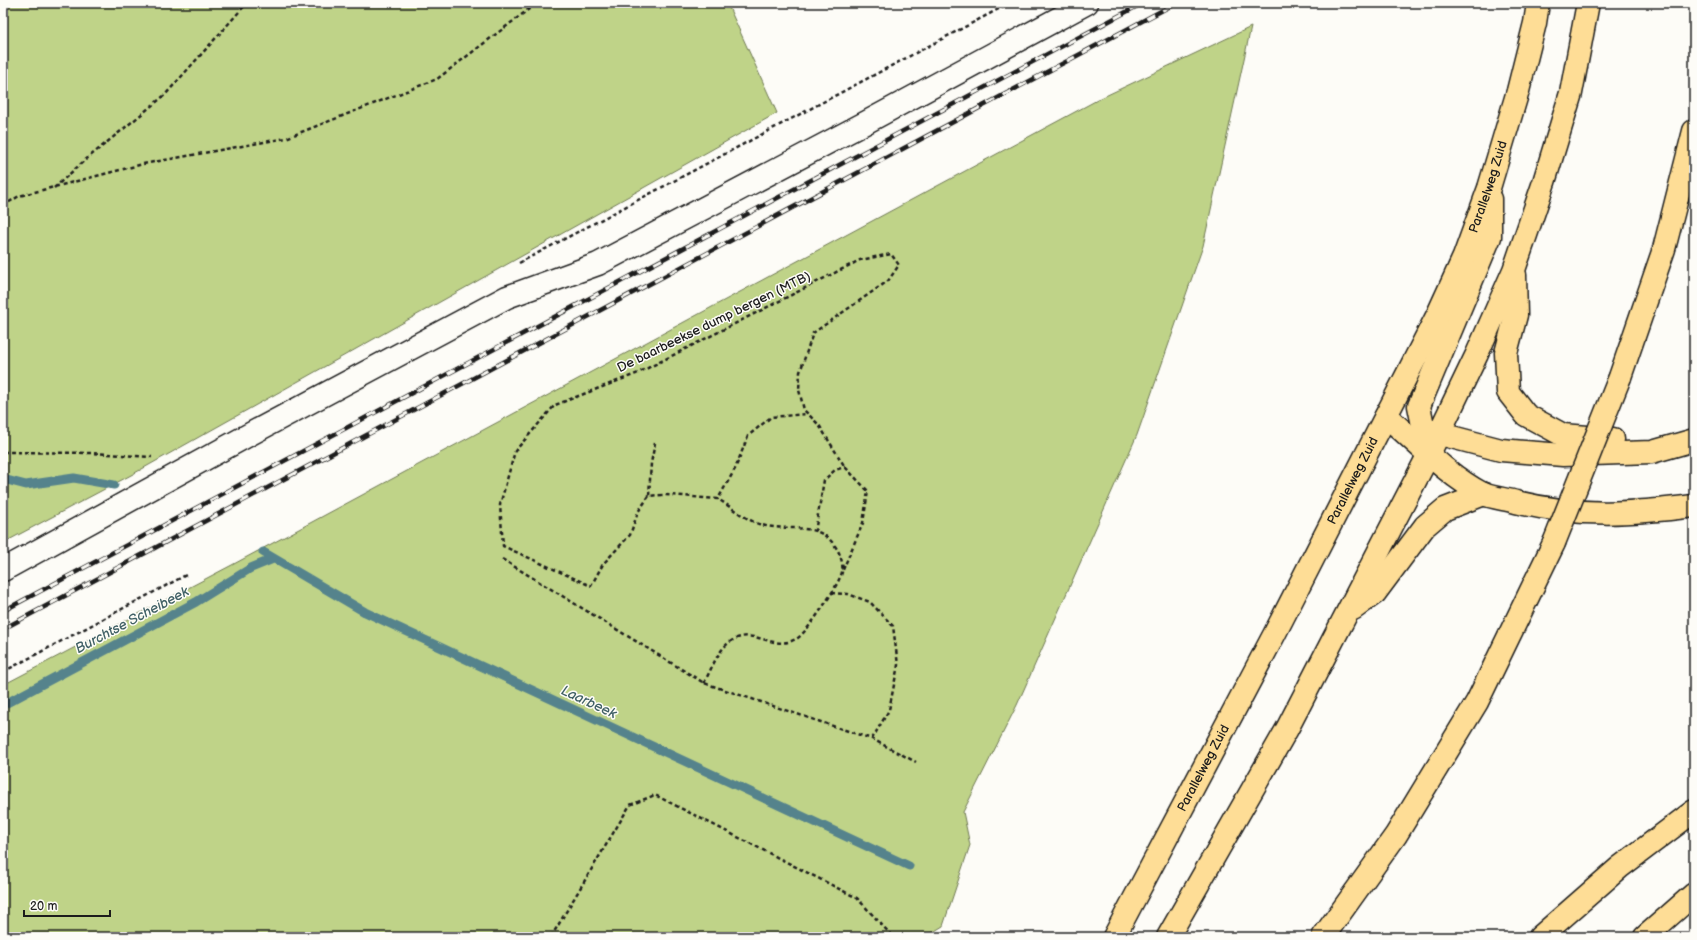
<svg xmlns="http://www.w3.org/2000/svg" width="1697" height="940" viewBox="0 0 1697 940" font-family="'Balsamiq Sans',sans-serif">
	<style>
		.green { fill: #bfd388; stroke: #6e7852 }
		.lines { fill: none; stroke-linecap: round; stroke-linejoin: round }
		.stream { stroke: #54838c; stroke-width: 9 }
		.minor-casing { stroke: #1c1c1c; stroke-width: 25 }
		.highway-casing { stroke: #1c1c1c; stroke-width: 25 }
		.path { stroke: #1c1c1c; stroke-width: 2.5; stroke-dasharray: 4 3; stroke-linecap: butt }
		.minor { stroke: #fdfcf7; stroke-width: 22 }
		.highway { stroke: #fedd96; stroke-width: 22 }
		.rail-casing { stroke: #1c1c1c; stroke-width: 4.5 }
		.rail { stroke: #fdfcf7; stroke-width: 3; stroke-dasharray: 9; stroke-linecap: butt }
		.highway-bridge-casing { stroke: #1c1c1c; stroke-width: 25; stroke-linecap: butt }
		.highway-bridge { stroke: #fedd96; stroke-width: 22 }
		.labels { text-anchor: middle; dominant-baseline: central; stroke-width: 3; stroke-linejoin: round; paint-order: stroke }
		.street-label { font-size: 13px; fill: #1c1c1c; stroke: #fdfcf7 }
		.water-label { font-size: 14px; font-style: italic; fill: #416166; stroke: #fdfcf7 }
	</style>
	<rect width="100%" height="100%" fill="#fdfcf7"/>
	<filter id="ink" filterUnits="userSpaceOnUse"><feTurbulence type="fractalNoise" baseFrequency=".025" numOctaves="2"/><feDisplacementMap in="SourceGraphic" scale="8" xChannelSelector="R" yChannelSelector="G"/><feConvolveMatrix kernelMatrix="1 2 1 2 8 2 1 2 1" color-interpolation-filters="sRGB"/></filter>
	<g filter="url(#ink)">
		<path class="green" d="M3 3H727L777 113 133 474 3 543Z
			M1251 27 1203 246 1137 435 1017 705 963 812 970 845 943 926 925 937H3V685L232 565 1101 98Z"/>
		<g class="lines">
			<path class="stream" d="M3 479 26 485 74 478 114 485
				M263 552 365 612 909 866
				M3 705 196 602 251 568 273 559"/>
			<defs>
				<path id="minor" d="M3 570 254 432 507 297 598 264 865 123 1087 3"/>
				<g id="highway">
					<path d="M1515 275 1516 315 1506 353 1508 392 1526 415 1563 435 1613 439"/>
					<path d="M1620 377 1664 249 1694 131"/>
					<path d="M1386 416C1416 442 1447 475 1483 494 1493 498 1506 499 1516 502 1577 517 1632 514 1694 506"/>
					<path d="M1425 430 1501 450 1563 455 1652 452 1694 440"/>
					<path d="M1427 445 1419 406 1490 237V199"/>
					<path d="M1353 609 1375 593 1425 526 1445 509 1484 494"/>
					<path id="s1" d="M1114 937 1274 635 1437 316 1464 257 1489 188 1518 91 1535 23 1538 3"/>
					<path d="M1168 937 1287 729 1429 454 1477 354 1514 270 1544 182 1571 93 1588 3"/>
					<path d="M1323 937 1396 835 1477 702 1554 543"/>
					<path d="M1540 937 1620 867 1694 811"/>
					<path d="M1645 937 1694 894"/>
				</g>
			</defs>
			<use href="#minor" class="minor-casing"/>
			<use href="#highway" class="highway-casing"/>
			<path class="path" d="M54 188 84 161 165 95 247 3
				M3 206 19 196 143 164 286 138 437 79 537 3
				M519 263 1010 3
				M655 443 651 463 649 496C672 493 694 498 718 499L735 469 748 436 771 417 807 414
				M3 452 92 453 152 457
				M649 496 638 512 630 535 603 564 591 586 503 546 500 505 515 451 555 405 636 374 860 260 891 254 899 265 888 281 813 333 800 372 799 390 804 410 819 425 845 467 868 491 863 523 842 572
				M815 532 824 480 835 470 845 467
				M502 559 704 683 872 739 916 762
				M831 593 848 594 870 602 893 626 898 665 889 710 872 739
				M3 672 188 574
				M704 683C712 668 719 646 735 639 756 629 774 651 796 639 806 635 840 583 842 572 844 561 838 547 829 539 811 522 781 532 759 524 745 519 731 507 718 499
				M551 937 630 805 655 795 857 898 893 937"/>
			<use href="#minor" class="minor"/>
			<use href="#highway" class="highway"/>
			<defs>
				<path id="rail" d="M3 611 1143 3
					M3 629 1176 3"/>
			</defs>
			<use href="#rail" class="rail-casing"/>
			<use href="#rail" class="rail"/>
			<defs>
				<path id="highway-bridge" d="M1554 543 1620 377"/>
			</defs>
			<use href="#highway-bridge" class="highway-bridge-casing"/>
			<use href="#highway-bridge" class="highway-bridge"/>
		</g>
	</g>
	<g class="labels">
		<g class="street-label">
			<text stroke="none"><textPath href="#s1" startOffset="839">Parallelweg Zuid</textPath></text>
			<text transform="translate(714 322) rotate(-26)">De baarbeekse dump bergen (MTB)</text>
			<text stroke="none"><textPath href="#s1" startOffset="515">Parallelweg Zuid</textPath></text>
			<text stroke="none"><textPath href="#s1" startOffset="191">Parallelweg Zuid</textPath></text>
		</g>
		<g class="water-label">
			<text transform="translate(132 620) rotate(-28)">Burchtse Scheibeek</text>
			<text transform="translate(589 702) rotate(25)">Laarbeek</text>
		</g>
	</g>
	<rect width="1697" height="940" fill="none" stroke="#fdfcf7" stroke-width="16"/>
	<rect x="8" y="8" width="1681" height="924" fill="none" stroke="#1c1c1c" stroke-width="1.5" filter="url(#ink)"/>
	<path d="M24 910v6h86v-6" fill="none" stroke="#1c1c1c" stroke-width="2"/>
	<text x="30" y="910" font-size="12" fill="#1c1c1c" stroke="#fdfcf7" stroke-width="3" paint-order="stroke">20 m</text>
</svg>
